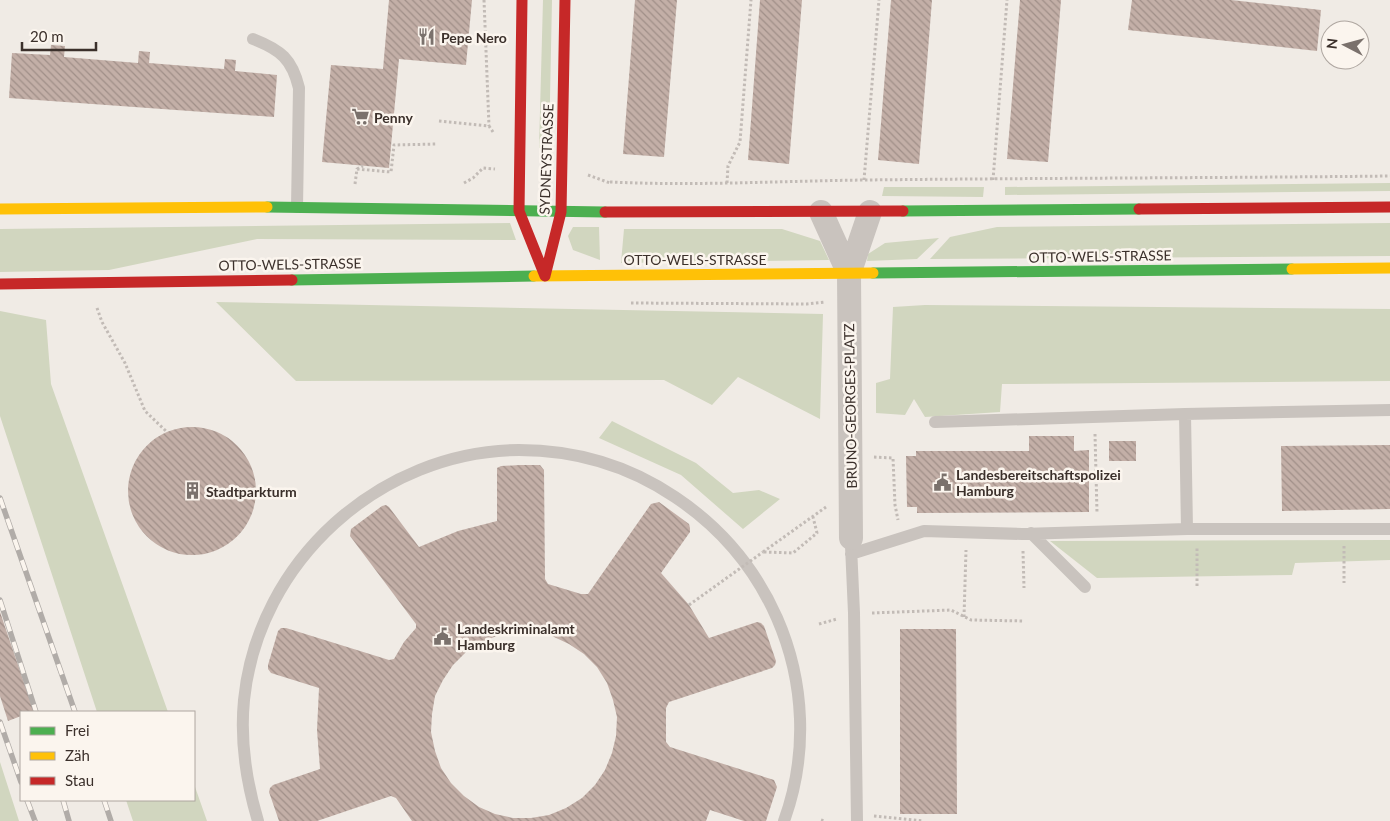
<svg xmlns="http://www.w3.org/2000/svg" width="1390" height="821" viewBox="0 0 1390 821" font-family="Lato,sans-serif">
	<style>
		.green { fill: #d1d6bf }
		.building { fill: url(#building-back-hatch); fill-rule: evenodd }
		.lines { fill: none; stroke-linecap: round; stroke-linejoin: round }
		.path { stroke: #c2bbb6; stroke-width: 3; stroke-dasharray: 2.5 2.5; stroke-linecap: butt }
		.lane { stroke: #c9c3be; stroke-width: 12 }
		.street { stroke: #c9c3be; stroke-width: 24 }
		.fast { stroke: #4caf50; stroke-width: 11 }
		.slow { stroke: #ffc107; stroke-width: 11 }
		.jam { stroke: #c62828; stroke-width: 11 }
		.rail-casing { stroke: #b1aca8; stroke-width: 5.5 }
		.rail { stroke: #fbf5ee; stroke-width: 4; stroke-dasharray: 11; stroke-linecap: butt }
		.path-bridge { stroke: #c2bbb6; stroke-width: 3; stroke-dasharray: 2.5 2.5; stroke-linecap: butt }
		.labels { text-anchor: middle; dominant-baseline: central; stroke-width: 5; stroke-linejoin: round; paint-order: stroke }
		.poi-label { font-size: 14px; font-weight: bold; fill: #3b302b; stroke: #fbf5ee; text-anchor: start }
		.street-label { font-size: 14px; fill: #3b302b; stroke: #fbf5ee }
	</style>
	<defs>
		<pattern id="building-back-hatch" width="6" height="6" patternUnits="userSpaceOnUse" patternTransform="scale(1.25)"><rect width="6" height="6" fill="#c3afa7"/><path d="M-1 5l2 2M0 0l6 6M5-1l2 2" fill="none" stroke="#a08f88"/></pattern>
	</defs>
	<rect width="100%" height="100%" fill="#f0ebe5"/>
	<path class="green" d="M543 0H552L549 148H539Z
		M1390 183V191L1005 195V187Z
		M884 187H984L983 197 882 196Z
		M510 223 516 240 257 239 109 270 0 272V229Z
		M1390 223V256L930 259 950 237 997 227Z
		M573 227H599L600 260 573 250 568 236Z
		M624 229H782L820 241 829 260 621 263Z
		M939 238 917 259 867 261 868 254 885 243Z
		M216 302 823 314 820 419 738 377 712 405 664 380 296 381Z
		M925 305 1390 309V381L1002 384 1000 412 925 417 914 399 905 415 876 413V383L890 379 893 307Z
		M0 311 46 320 51 384 168 712H97L0 416Z
		M612 421 696 463 733 493 759 490 780 499 743 529 681 475 599 438Z
		M1390 540V560L1295 563 1292 575 1097 578 1050 541Z
		M0 762 19 821H0Z
		M194 784 207 821H133L126 800H194Z"/>
	<path class="building" d="M389 0H472L466 65 399 59 389 168 322 162 331 65 383 69Z
		M635 0H677L664 157 623 154Z
		M760 0H802L789 164 748 160Z
		M891 0H932L919 164 878 160Z
		M1020 0H1061L1048 162 1007 159Z
		M1132 0H1231L1321 10 1317 51 1128 30Z
		M51 45 65 46 64 57 138 63 139 51 150 52 149 63 224 69 225 59 236 60 235 71 277 75 274 117 9 98 12 53 50 55Z
		M128 491a64 64 0 1 1 128 0a64 64 0 1 1-128 0Z
		M1029 436H1074V451L1089 450V512L917 513V507H907L906 456H916V451H1029Z
		M1109 441H1136V461H1109Z
		M1390 445V509L1282 511 1281 446Z
		M520 465H540L544 470 545 579 548 584 581 594H588L651 504 659 502 689 524 690 528V532L661 573 689 605 709 638 757 622 761 623 764 626 776 661 775 665 772 668 669 702 666 708V742L670 747 774 780 777 787 766 821H744L710 810 706 821H412L396 798 391 796 317 821H279L269 792 270 788 273 785 320 769 317 730 319 688 271 673 268 669V665L278 631 281 628H286L389 660 394 659 404 642 416 628V624L350 536 351 529 382 506 386 505 389 507 419 547 458 531 497 521V468L501 466ZM516 632 535 633 552 636 569 644 584 654 597 667 607 683 613 700 617 717 616 736 612 753 605 770 595 785 582 798 566 808 549 815 531 818H513L495 814 479 807 464 796 451 783 441 768 435 751 431 732 432 714 435 696 443 680 453 665 466 652 482 642 499 635Z
		M0 612 34 712H21V716L8 721 0 696Z
		M900 629H956L957 814H900Z"/>
	<g class="lines">
		<path class="path" d="M484 0 489 126
			M439 121 489 126 493 132
			M357 169 391 172 394 145 436 144
			M588 175 610 183
			M864 180 879 0
			M993 180 1007 0
			M610 182C695 186 780 181 865 180 1040 178 1215 178 1390 176
			M464 183 473 178 483 168 495 169
			M727 183 728 166 740 142 751 0
			M355 184 357 169 363 166
			M631 303 807 304 825 302
			M97 308 102 322 125 363 145 411 167 432
			M1095 434 1097 513
			M874 457 893 458 895 505 898 520
			M1344 546V583
			M1023 551 1024 588
			M763 552 826 507
			M764 552 793 553 817 533 813 517
			M1197 586V547
			M872 613 951 610 971 620 1024 621
			M964 617 966 550
			M819 624 837 619
			M874 816 923 821
			M821 820 824 821"/>
		<path class="lane" d="M253 39C281 50 292 59 299 88L297 207
			M1185 414 1187 529
			M935 422 1185 414 1390 410
			M1031 533 1085 587
			M851 546 854 613 857 821
			M851 554 924 531 1022 534 1187 529H1390
			M258 821C246 781 240 741 244 700 258 561 380 451 519 450 575 450 629 466 675 497 720 527 755 568 777 618 805 682 808 755 784 821"/>
		<path class="street" d="M821 212 849 274
			M851 538 849 274 870 212"/>
		<path class="fast" d="M267 207 605 212
			M903 211 1139 209
			M873 273 1292 269
			M292 280 534 276"/>
		<path class="slow" d="M0 209 267 207
			M1292 269 1390 268
			M534 276 873 273"/>
		<path class="jam" d="M522 0 519 211 545 276
			M1139 209 1390 207
			M605 212 903 211
			M545 276 561 212 565 0
			M0 284 292 280"/>
		<defs>
			<path id="rail" d="M0 498 75 712
				M0 600 36 712
				M0 722 21 782
				M27 800 35 821
				M63 800 69 821
				M104 800 111 821"/>
		</defs>
		<use href="#rail" class="rail-casing"/>
		<use href="#rail" class="rail"/>
		<path class="path-bridge" d="M689 605 763 552"/>
	</g>
	<defs>
		<symbol id="restaurant-bare" viewBox="-9 -9 18 18"><path d="M-5-6h1v4h1v-4h1v4h1v-4h1v5L-1.5 .5V6h-2V.5L-5-1ZM5-6V6H3V1.5H1.5Q1.5-4 5-6Z" fill="#7a716c" stroke="#fbf5ee" stroke-width="2.5" paint-order="stroke"/></symbol>
		<symbol id="supermarket-bare" viewBox="-9 -9 18 18"><path d="M-6-5.5h2.5l.6 2H6L4.5 2H-2.5L-4.4-4H-6ZM-1.5 3.2a1.3 1.3 0 1 0 .1 0ZM3 3.2a1.3 1.3 0 1 0 .1 0Z" fill="#7a716c" stroke="#fbf5ee" stroke-width="2.5" paint-order="stroke"/></symbol>
		<symbol id="civic-bare" viewBox="-9 -9 18 18"><path d="M-.6-6.5H3V-4.5H.6V-3L4-1V1h2V6H-6V1h2V-1L-.6-3ZM-1.2 2.5V6h2.4V2.5Z" fill="#7a716c" stroke="#fbf5ee" stroke-width="2.5" paint-order="stroke"/></symbol>
		<symbol id="building-bare" viewBox="-9 -9 18 18"><path d="M-4-6H4V6H1V3H-1V6H-4ZM-2.5-4.3h1.7v1.8h-1.7ZM.8-4.3h1.7v1.8H.8ZM-2.5-1h1.7V.8h-1.7ZM.8-1h1.7V.8H.8Z" fill="#7a716c" stroke="#fbf5ee" stroke-width="2.5" paint-order="stroke"/></symbol>
	</defs>
	<g fill-rule="evenodd">
		<use href="#restaurant-bare" x="414" y="24" width="25" height="25"/>
		<use href="#supermarket-bare" x="348" y="104" width="25" height="25"/>
		<use href="#civic-bare" x="930" y="470" width="25" height="25"/>
		<use href="#building-bare" x="180" y="478" width="25" height="25"/>
		<use href="#civic-bare" x="430" y="624" width="25" height="25"/>
	</g>
	<g class="labels">
		<g class="poi-label">
			<text x="441" y="37">Pepe Nero</text>
			<text x="374" y="117">Penny</text>
			<text x="956" y="474">Landesbereitschaftspolizei<tspan x="956" dy="16">Hamburg</tspan></text>
			<text x="206" y="491">Stadtparkturm</text>
			<text x="457" y="628">Landeskriminalamt<tspan x="457" dy="16">Hamburg</tspan></text>
		</g>
		<g class="street-label">
			<text transform="translate(546 159) rotate(-88)">SYDNEYSTRASSE</text>
			<text transform="translate(1100 256) rotate(-1)">OTTO-WELS-STRASSE</text>
			<text x="695" y="259">OTTO-WELS-STRASSE</text>
			<text transform="translate(290 264) rotate(-1)">OTTO-WELS-STRASSE</text>
			<text transform="translate(850 406) rotate(-91)">BRUNO-GEORGES-PLATZ</text>
		</g>
	</g>
	<rect x="20" y="711" width="175" height="90" fill="#fbf5ee" stroke="#aea6a0"/>
	<rect x="30" y="727" width="25" height="8" fill="#4caf50" stroke="#aea6a0"/>
	<text x="65" y="736" font-size="15" fill="#3b302b">Frei</text>
	<rect x="30" y="752" width="25" height="8" fill="#ffc107" stroke="#aea6a0"/>
	<text x="65" y="761" font-size="15" fill="#3b302b">Zäh</text>
	<rect x="30" y="777" width="25" height="8" fill="#c62828" stroke="#aea6a0"/>
	<text x="65" y="786" font-size="15" fill="#3b302b">Stau</text>
	<g transform="translate(1345 45) rotate(276)"><circle r="24" fill="#fbf5ee" stroke="#aea6a0"/>
	<path d="M0-4L9 19L0 12L-9 19Z" fill="#7a716c"/>
	<text y="-8" font-size="14" font-weight="bold" text-anchor="middle" fill="#3b302b">N</text>
	</g>
	<path d="M22 42v8h74v-8" fill="none" stroke="#3b302b" stroke-width="2.5"/>
	<text x="30" y="42" font-size="15" fill="#3b302b" stroke="#fbf5ee" stroke-width="4" paint-order="stroke">20 m</text>
</svg>
